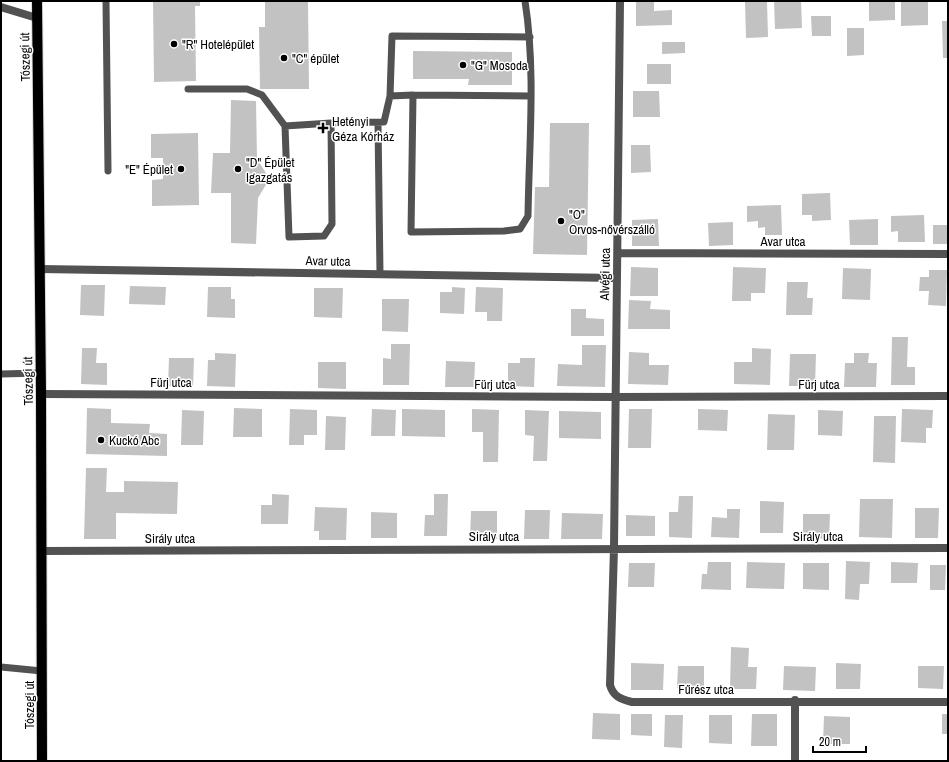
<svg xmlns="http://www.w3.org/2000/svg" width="949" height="762" viewBox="0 0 949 762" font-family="'Archivo Narrow',sans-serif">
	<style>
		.building { fill: #c2c2c2 }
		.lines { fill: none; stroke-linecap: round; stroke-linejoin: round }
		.primary-casing { stroke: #dbdbdb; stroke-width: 12 }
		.lane { stroke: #525252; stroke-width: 7 }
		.street { stroke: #525252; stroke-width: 8 }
		.primary { stroke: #000; stroke-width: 10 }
		.poi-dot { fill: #000; stroke: #fff; stroke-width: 1.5 }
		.labels { text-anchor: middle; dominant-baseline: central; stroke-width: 3; stroke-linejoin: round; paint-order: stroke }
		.poi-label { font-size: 13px; fill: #000; stroke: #fff; text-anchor: start }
		.street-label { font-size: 13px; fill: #000; stroke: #fff }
	</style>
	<rect width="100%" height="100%" fill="#fff"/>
	<path class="building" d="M153 1H200V6H195L196 81 154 82Z
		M265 1H308L309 89H260L259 27H265Z
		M767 1 768 37 746 38 745 2Z
		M774 1H801L802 28 775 29Z
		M869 1H895V20L869 21Z
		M901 1H928V25L901 26Z
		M636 2H654V11L672 10V25L636 26Z
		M811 16H831V36H812Z
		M942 21H948V58H943Z
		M847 28H864V55L847 56Z
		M662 42H685V53L662 54Z
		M413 51 512 52V85H468L469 79H413Z
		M647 64H671V84H647Z
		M633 91H659L660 117H633Z
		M231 100 256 101 257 159 266 173 267 183 258 198 256 244 231 243V193H211L213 153H230Z
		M550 123H589L587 255 533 254 535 187H549Z
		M198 133 199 205 152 206V180L163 179V158H151V134Z
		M631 145H650L651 172 631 173Z
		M830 193 831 220 812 221V215H802V194Z
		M781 205 782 235H765V227L758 228V221L747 222V206Z
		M924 215 925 242H898V231L891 232V216Z
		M658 219 659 246H632V220Z
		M878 219V245H850L849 220Z
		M733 222V245L709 246 708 223Z
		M933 225H948V244H933Z
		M631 267 658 268V296H630Z
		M733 267 766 268 765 293H751V301H732Z
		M843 268 871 269 870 300 842 299Z
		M929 270H947L946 306 928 305 929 291H919L920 277H929Z
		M787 282H808L807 298H813L812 315H786Z
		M81 285H105L104 316 80 315Z
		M130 286 166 287 165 305 129 304Z
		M208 287H231V299H235V318L207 317Z
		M452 287 465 288 464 314 440 313V292H452Z
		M476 287 503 288 502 321H487V312H475Z
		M314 288H343L342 318 314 317Z
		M382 299H409L408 332 382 331Z
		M629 300 651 301 650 309 670 310V329H628Z
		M571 309H586V318L604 319V336H571Z
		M892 337H908L907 367H915V385H891Z
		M391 344H410L409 385H383V358L391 359Z
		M582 345H606L605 387 557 386 558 364 582 365Z
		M82 348H97L96 363H107V385L81 384Z
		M752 348 771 349 770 385 734 384V362H752Z
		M629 352 649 353V365H669L668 385 628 384Z
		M215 353 236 354 235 387 207 386 208 360H215Z
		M854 353H869L868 363H877L876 387H844L845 363H854Z
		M790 354H816L815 386H789Z
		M169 358H194L193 387 168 386Z
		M520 358H535L534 387 508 386V363H520Z
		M446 361 475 362 474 387H445Z
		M318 362H346V389L318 388Z
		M87 408 111 409V423L150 424 149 433 167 434V456L86 454Z
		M234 408 262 409V437H233Z
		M290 409 317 410V435H304V445H289Z
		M372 409 396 410 395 436H371Z
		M402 409 445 410V437L402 436Z
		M472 409 499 410 498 462H483V432H472Z
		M629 409H652L651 448H628Z
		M698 409 728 410 727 431 698 430Z
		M902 409 933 410 932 428H926V443L901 442Z
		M182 410 204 411 203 445H181Z
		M525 410 549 411 547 461H533L534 436 525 435Z
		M818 410 843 411 842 436 818 435Z
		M559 411 601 412V439L559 438Z
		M768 414 795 415 794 450H767Z
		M326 416 346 417 345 450H325Z
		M874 416H896L895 463 873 462Z
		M86 468H107L106 492H124V481L178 482 177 514 116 513V539H84Z
		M272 494 289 495 288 524H261V505H272Z
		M434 494H448L447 536H424L425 515H434Z
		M679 496H693L692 538 669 537V512H678Z
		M860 499H893L892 538 859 537Z
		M760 501 784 502 783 533H760Z
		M315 507 347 508 346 540H319V531H314Z
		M915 508H939L938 538H915Z
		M727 509H740L739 538 711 537 712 517 727 518Z
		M525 510H550L549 539H524Z
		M471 511H497V539H470Z
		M371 512 397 513V538H371Z
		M562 513 603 514 602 539H561Z
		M803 514H830L829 539 803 538Z
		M626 515 655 516V536H626Z
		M846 561 870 562 869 584H860L859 600 845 599Z
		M708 562H731V590L701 589 702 574H707Z
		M747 562 785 563 784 589 746 588Z
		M891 562 918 563 917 583H891Z
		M629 563H655L654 587H628Z
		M803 563H829V590L803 589Z
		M930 565H946L945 590H930Z
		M731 647 749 648 748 667H757L756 689H730Z
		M631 663 664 664 663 690H631Z
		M836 663 861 664 860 689H836Z
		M678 666H704V688H677Z
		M784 666 816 667 815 691 783 690Z
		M918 666H944L943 689 918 688Z
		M593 713 620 714V740L592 739Z
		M631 714H652V736L631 735Z
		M752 714H777V746H751Z
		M942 714H948V734H942Z
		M665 715H683L682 748 664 747Z
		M709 715H732V744L709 743Z
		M824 716 850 717V744H823Z"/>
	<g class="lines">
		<defs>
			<path id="primary" d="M37 1 41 394 42 761"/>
		</defs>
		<use href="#primary" class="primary-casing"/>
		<path class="lane" d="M106 1 108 171
			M525 1C536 71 529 145 528 216L520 229 504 231 411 232 413 95 530 96
			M188 89H247L262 95 285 126 289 237 324 236 332 224 331 123 384 122 390 96
			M413 95 390 96 392 36 530 37
			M378 123 380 274
			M285 126 331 123
			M1 374 41 373
			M1 667 42 671"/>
		<path class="street" d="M620 1 614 548 610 685C613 696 620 699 632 702H948
			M1 7 37 18
			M618 253 948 254
			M40 269 616 278
			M41 394 616 397 948 396
			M41 551 948 548
			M795 700V761"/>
		<use href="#primary" class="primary"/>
	</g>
	<g class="poi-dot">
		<circle cx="174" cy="44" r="4"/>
		<circle cx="284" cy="58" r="4"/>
		<circle cx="463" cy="65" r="4"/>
		<path d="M321 122h4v4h4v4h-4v4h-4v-4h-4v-4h4z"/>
		<circle cx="181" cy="169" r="4"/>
		<circle cx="238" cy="169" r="4"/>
		<circle cx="561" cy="221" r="4"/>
		<circle cx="101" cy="440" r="4"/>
	</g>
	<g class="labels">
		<g class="poi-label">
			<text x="182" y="44">"R" Hotelépület</text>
			<text x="292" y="58">"C" épület</text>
			<text x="471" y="65">"G" Mosoda</text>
			<text x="332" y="121">Hetényi<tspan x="332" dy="15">Géza Kórház</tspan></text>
			<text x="246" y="162">"D" Épület<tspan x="246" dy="15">Igazgatás</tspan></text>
			<text x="173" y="169" text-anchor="end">"E" Épület</text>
			<text x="569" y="214">"O"<tspan x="569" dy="15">Orvos-nővérszálló</tspan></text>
			<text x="109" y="440">Kuckó Abc</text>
		</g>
		<g class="street-label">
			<text transform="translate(25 57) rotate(-91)">Tószegi út</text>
			<text x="783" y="241">Avar utca</text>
			<text transform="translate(328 261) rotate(1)">Avar utca</text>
			<text transform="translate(605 274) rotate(-89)">Alvégi utca</text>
			<text transform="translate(28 381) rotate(-91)">Tószegi út</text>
			<text x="171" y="382">Fürj utca</text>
			<text x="495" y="384">Fürj utca</text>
			<text x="819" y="384">Fürj utca</text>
			<text x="494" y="536">Sirály utca</text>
			<text x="818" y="536">Sirály utca</text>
			<text x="170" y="538">Sirály utca</text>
			<text x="706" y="689">Fűrész utca</text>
			<text transform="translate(29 705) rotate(-90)">Tószegi út</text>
		</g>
	</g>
	<rect width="949" height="762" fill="none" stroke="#000000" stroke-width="4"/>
	<path d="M813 746v6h53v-6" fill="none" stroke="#000000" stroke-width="2"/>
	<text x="819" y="746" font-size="12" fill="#000000" stroke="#ffffff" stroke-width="3" paint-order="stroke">20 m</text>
</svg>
